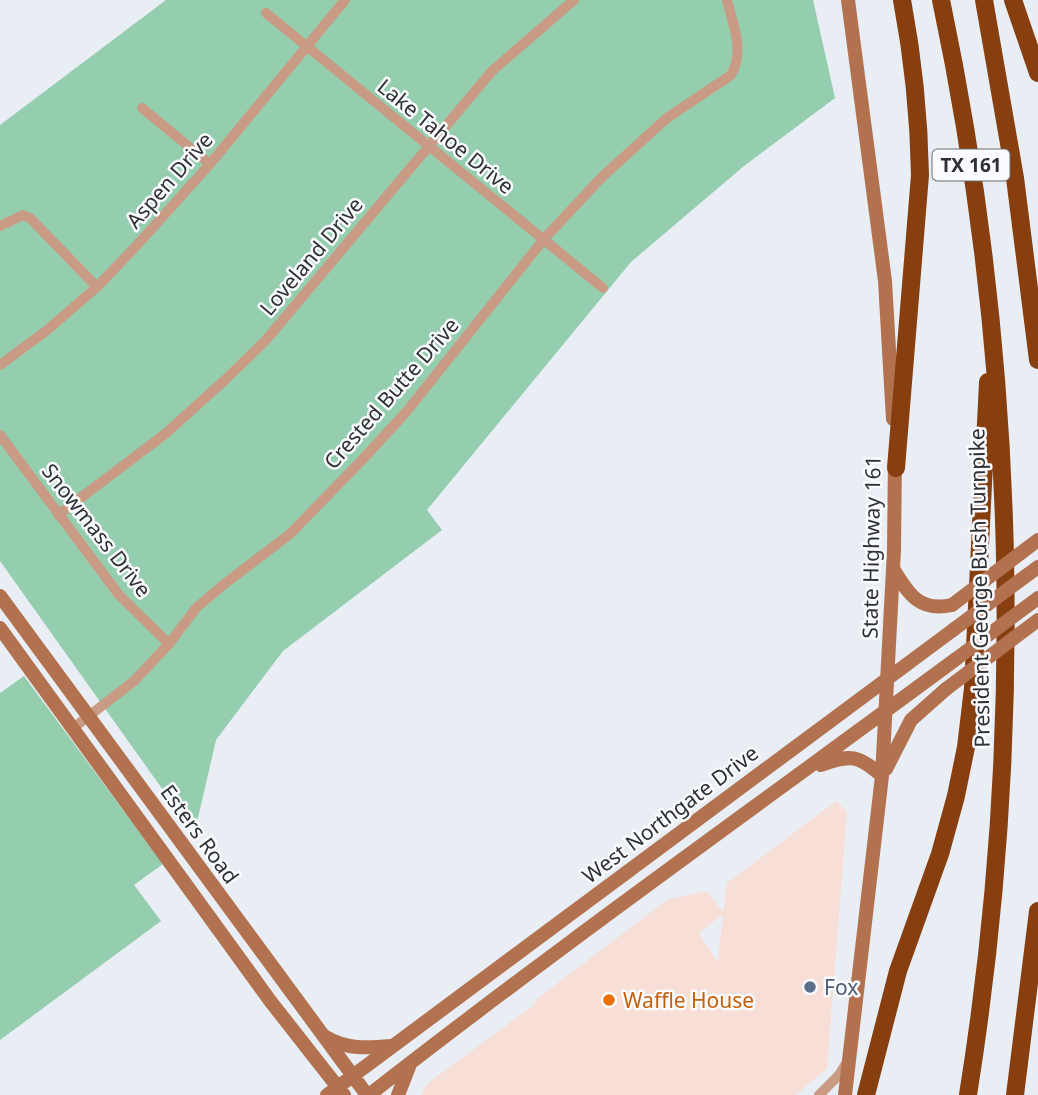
<svg xmlns="http://www.w3.org/2000/svg" width="1038" height="1095" viewBox="0 0 1038 1095" font-family="'Noto Sans',sans-serif">
	<style>
		.commercial { fill: #f7ded6; fill-rule: evenodd }
		.green { fill: #95cdaf }
		.lines { fill: none; stroke-linecap: round; stroke-linejoin: round }
		.minor { stroke: #c99b84; stroke-width: 10 }
		.secondary { stroke: #b3724f; stroke-width: 14 }
		.motorway { stroke: #883f10; stroke-width: 18 }
		.secondary-bridge { stroke: #b3724f; stroke-width: 14 }
		.service-dot { fill: #5c6f8a; stroke: #f9fbfe; stroke-width: 2.5 }
		.food-dot { fill: #e8710a; stroke: #f9fbfe; stroke-width: 2.5 }
		.labels { text-anchor: middle; dominant-baseline: central; stroke-width: 5; stroke-linejoin: round; paint-order: stroke }
		.shield { fill: #f9fbfe; stroke: #6b6d6f; stroke-width: 2 }
		.shield-label { font-size: 19px; font-weight: bold; fill: #2e3032 }
		.street-label { font-size: 21px; fill: #2e3032; stroke: #f9fbfe }
		.service-label { font-size: 21px; fill: #4e5e75; stroke: #f9fbfe; text-anchor: start }
		.food-label { font-size: 21px; fill: #c56008; stroke: #f9fbfe; text-anchor: start }
	</style>
	<rect width="100%" height="100%" fill="#e9eef5"/>
	<path class="commercial" d="M836 801 847 812 827 1069 795 1095H422L425 1087 432 1080 534 1005 538 998 667 900 707 891 723 912 727 883ZM723 914 718 960 717 961 699 933Z"/>
	<path class="green" d="M166 0H813L835 98 744 166 631 262 427 510 442 530 283 651 216 740 198 818 190 828 0 561V125Z
		M24 676 163 864 134 885 161 921 0 1040V693Z"/>
	<g class="lines">
		<path class="minor" d="M266 13 603 288
			M142 108 210 164
			M0 226 23 215 30 218 97 287
			M0 365 46 331 97 287 138 244 210 164 345 0
			M0 435 119 595 169 644
			M58 515 165 434 226 379 266 340 492 71 574 0
			M72 729 134 681 169 644 196 608 223 585 290 534 363 459 407 411 544 239 602 177 667 118 731 75C745 51 733 25 727 0
			M819 1095 839 1075 847 1062"/>
		<path class="secondary" d="M848 0 885 281 893 419
			M894 570C909 595 920 612 952 605
			M0 596 367 1095
			M0 628 271 1002 344 1095
			M821 765C850 754 859 755 882 776
			M886 769 911 720 946 689
			M324 1036C346 1050 368 1048 392 1046
			M327 1095 953 630
			M369 1095C561 945 760 804 956 659
			M398 1095 409 1067
			M845 1095 882 776 894 550 895 457"/>
		<path class="motorway" d="M941 0C1017 360 1026 732 968 1095
			M984 0 1015 178 1038 360
			M1013 0 1038 73
			M896 468 920 175C919 116 913 58 902 0
			M866 1095 898 971 940 854 956 796 966 747 973 688 988 382
			M1015 1095 1038 911"/>
		<path class="secondary-bridge" d="M952 605 1038 540
			M953 630 1038 567
			M956 659 1038 598
			M946 689 1038 620"/>
	</g>
	<circle class="service-dot" cx="810" cy="987" r="7"/>
	<circle class="food-dot" cx="609" cy="1000" r="7"/>
	<g class="labels">
		<rect class="shield" x="932.5" y="149.5" width="77" height="31" rx="5"/>
		<g class="shield-label">
			<text x="971" y="165">TX 161</text>
		</g>
		<g class="street-label">
			<text transform="translate(446 136) rotate(39)">Lake Tahoe Drive</text>
			<text transform="translate(169 180) rotate(-49)">Aspen Drive</text>
			<text transform="translate(311 256) rotate(-50)">Loveland Drive</text>
			<text transform="translate(391 393) rotate(-49)">Crested Butte Drive</text>
			<text transform="translate(97 530) rotate(52)">Snowmass Drive</text>
			<text transform="translate(871 547) rotate(-89)">State Highway 161</text>
			<text transform="translate(979 588) rotate(-91)">President George Bush Turnpike</text>
			<text transform="translate(670 814) rotate(-37)">West Northgate Drive</text>
			<text transform="translate(200 834) rotate(54)">Esters Road</text>
		</g>
		<g class="service-label">
			<text x="824" y="987">Fox</text>
		</g>
		<g class="food-label">
			<text x="623" y="1000">Waffle House</text>
		</g>
	</g>
</svg>
